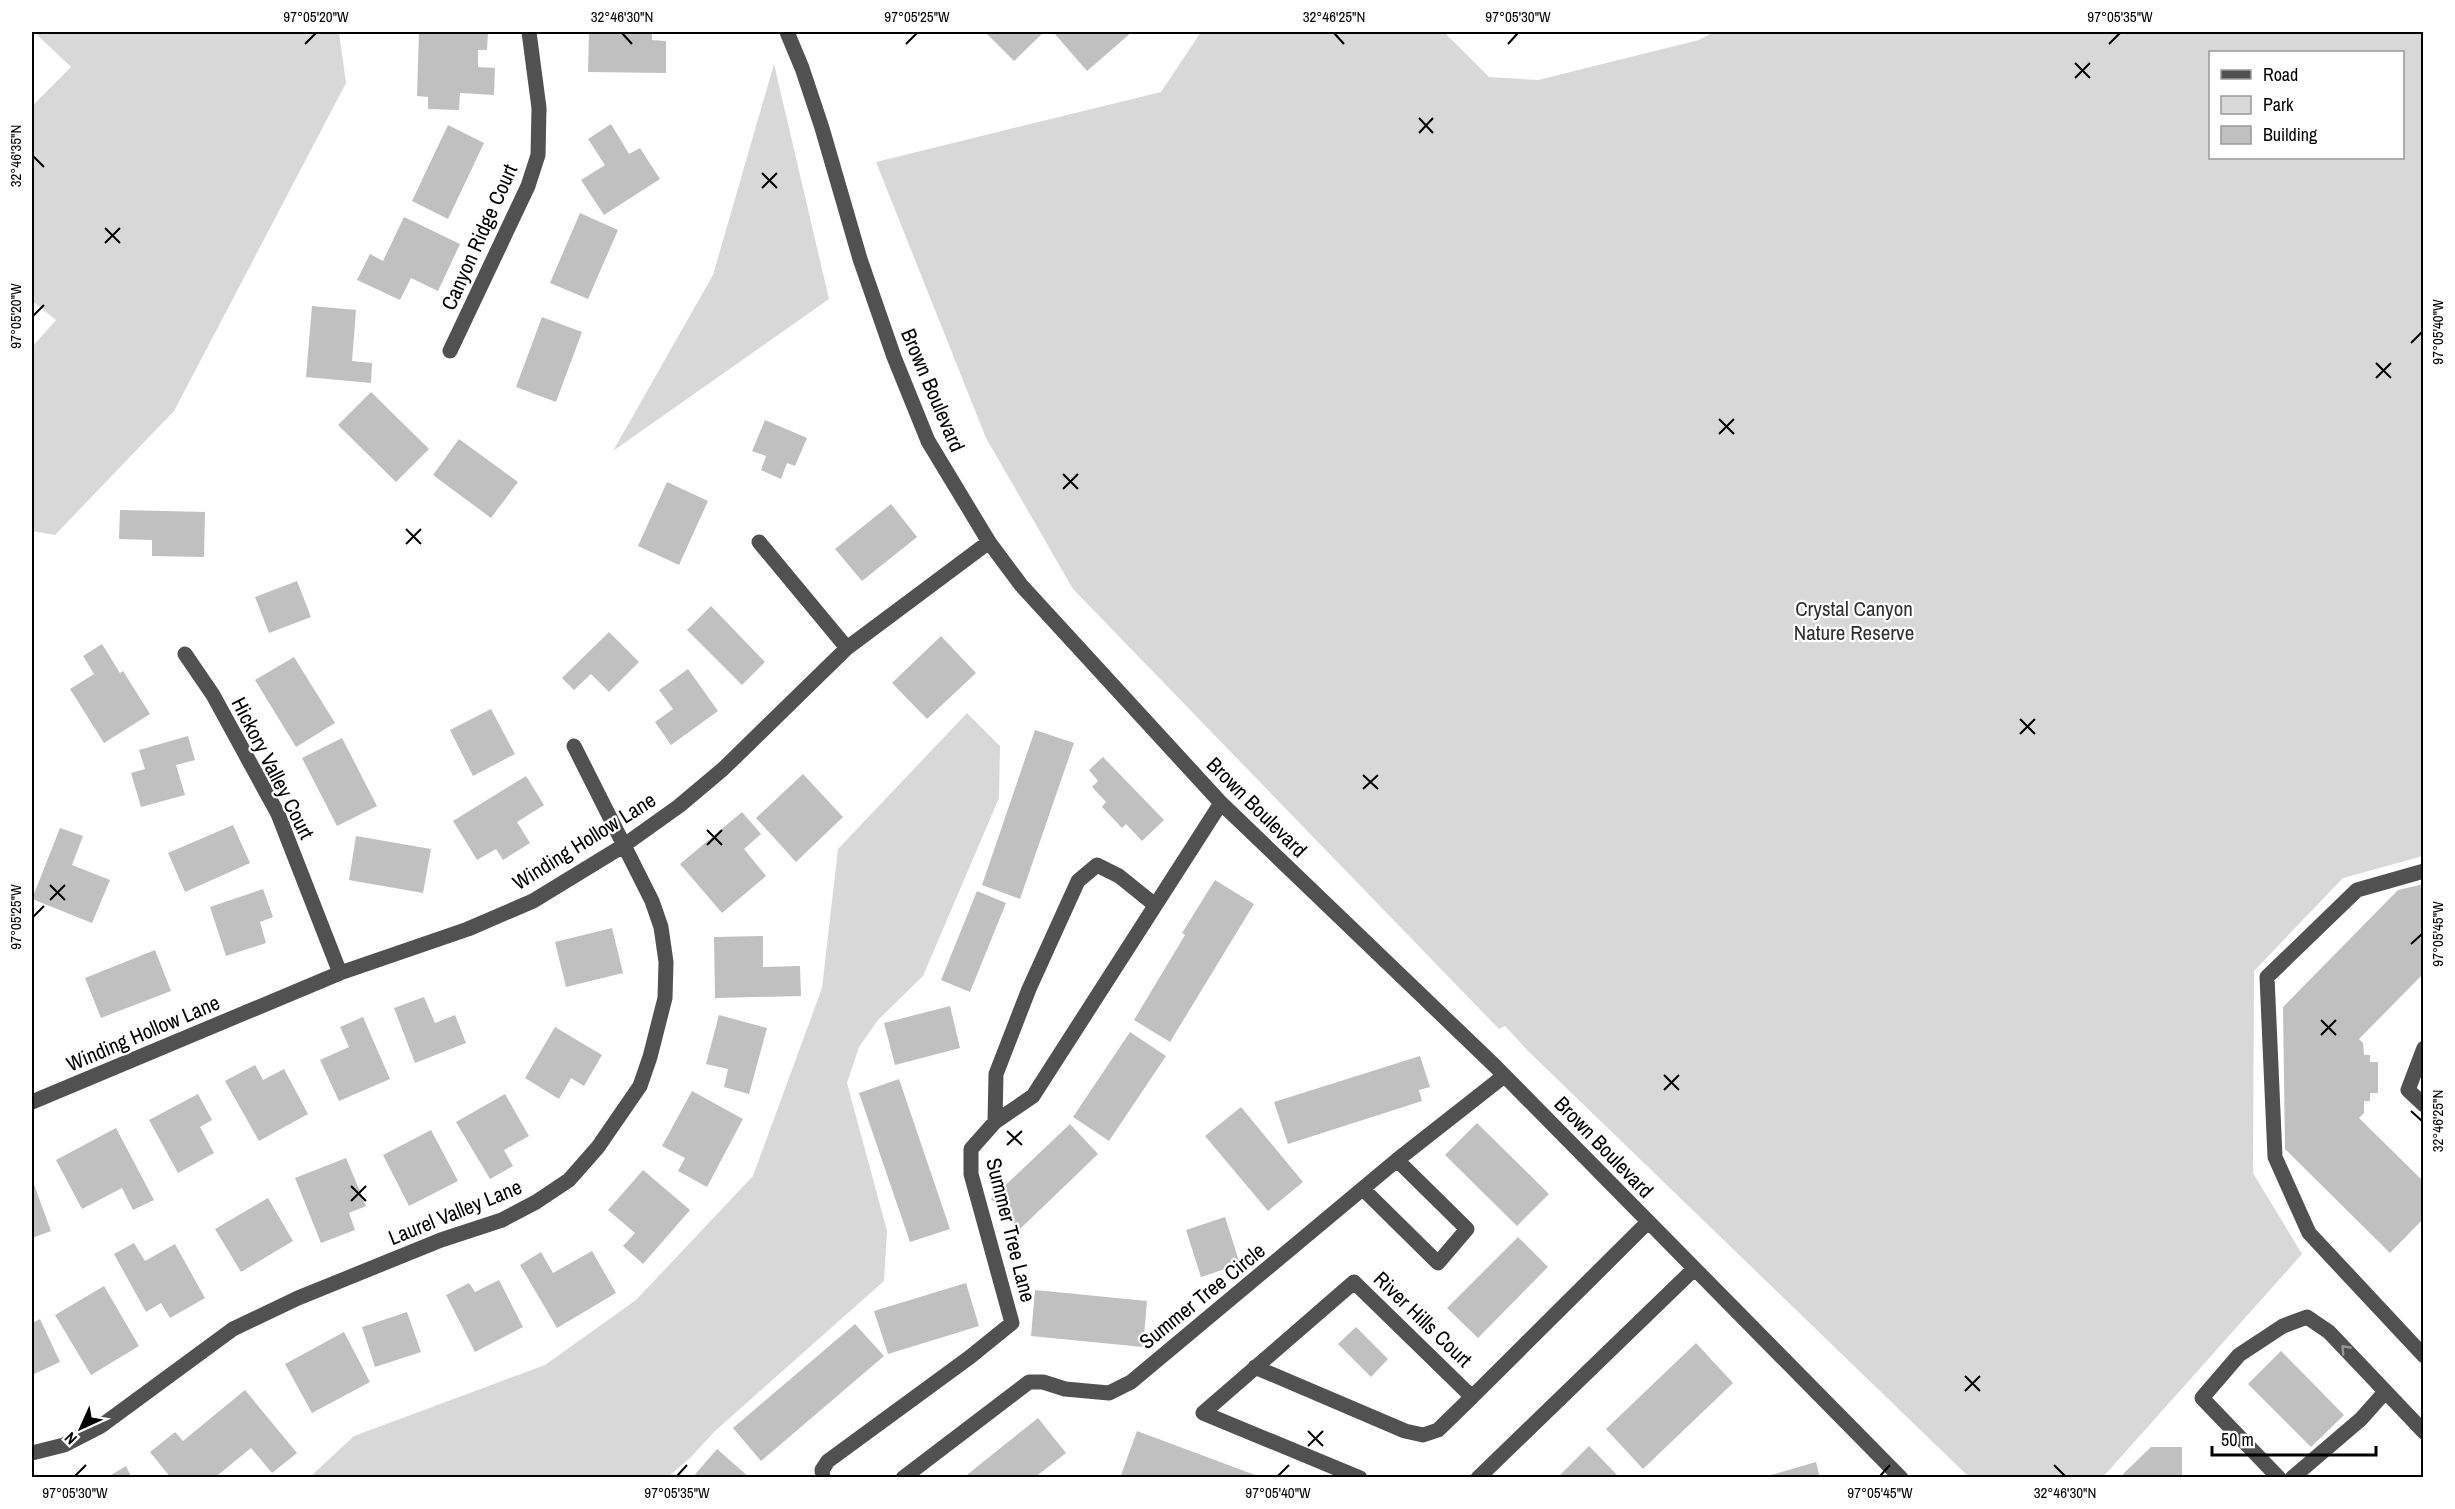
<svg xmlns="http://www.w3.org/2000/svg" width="2455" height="1509" viewBox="0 0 2455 1509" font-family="'Archivo Narrow',sans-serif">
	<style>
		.green { fill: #d8d8d8; fill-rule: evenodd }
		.building { fill: #c0c0c0 }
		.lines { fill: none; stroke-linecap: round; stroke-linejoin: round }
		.minor { stroke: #515151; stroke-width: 15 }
		.oneway { stroke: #979797 }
		.ticks { fill: none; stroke: #000; stroke-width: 2 }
		.labels { text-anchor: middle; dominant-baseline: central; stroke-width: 4.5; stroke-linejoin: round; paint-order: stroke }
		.street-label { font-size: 21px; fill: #000; stroke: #fff }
		.park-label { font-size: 21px; fill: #2f2f2f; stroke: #fff }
		.neatline { fill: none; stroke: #000; stroke-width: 2 }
		.ticks-label { font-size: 15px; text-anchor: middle; fill: #000 }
	</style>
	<rect width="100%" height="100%" fill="#fff"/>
	<path class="green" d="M34 32H339L346 83 174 411 55 535 32 531V347L56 320 32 301V106L71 67Z
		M1201 32H1444L1489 77 1538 80 1699 40 1714 32H2423V856L2343 878 2254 971 2253 1173 2302 1254 2103 1477H1969L1528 1051 1505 1026 1499 1029 1073 589 986 438 876 162 1161 92ZM2210 52H2402V158H2210Z
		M774 64 829 299 613 451 713 275Z
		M967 713 1000 746 999 798 923 976 878 1020 859 1047 847 1083 887 1231 884 1281 715 1431 691 1457 668 1477H310L354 1436 545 1365 636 1300 753 1176 822 988 838 849Z"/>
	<path class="building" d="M419 32H488L487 50H478V67L495 68 494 95 460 93 459 110 428 109V97L417 96Z
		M589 32H652V40L666 41V73L588 72Z
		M985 32H1044L1014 61Z
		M1057 32H1132L1087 71 1054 33Z
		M611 124 629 154 640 148 660 179 604 215 581 180 605 165 588 139Z
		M448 125 484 143 448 219 412 201Z
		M580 213 618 230 588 299 550 283Z
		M404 217 460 244 438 291 411 278 400 300 357 280 370 254 383 261Z
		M312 306 356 310 352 361 372 363 371 383 306 377Z
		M542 317 582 332 556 402 516 387Z
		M371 392 429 449 396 482 338 425Z
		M765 420 807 438 795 466 787 463 781 479 761 470 766 456 752 451Z
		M459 439 518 482 491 518 433 475Z
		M667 482 708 501 679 565 638 546Z
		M891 504 917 537 862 581 835 549Z
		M120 510 205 512 204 557 152 556V540L119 539Z
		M297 581 311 617 269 633 255 597Z
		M711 606 765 662 742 685 687 630Z
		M609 632 639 662 609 692 591 674 574 690 562 678Z
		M941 636 976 673 927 719 892 683Z
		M102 644 120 673 123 671 150 714 104 743 70 689 94 674 83 656Z
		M294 657 335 723 296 747 255 680Z
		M688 669 718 711 671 745 655 722 673 709 659 690Z
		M491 709 515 754 473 776 450 730Z
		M1035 730 1074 743 1020 899 982 885Z
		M188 736 195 760 176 765 185 795 141 807 131 773 145 769 139 750Z
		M342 738 377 806 337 826 302 758Z
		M1103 757 1164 820 1142 841 1126 824 1122 828 1102 807 1106 802 1092 787 1098 781 1089 770Z
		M803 774 843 817 796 862 756 818Z
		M526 776 544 805 517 822 530 843 503 860 496 849 477 860 453 821Z
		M742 812 761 834 744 849 766 876 722 913 680 864Z
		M233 825 250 863 185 892 168 853Z
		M60 828 83 836 72 865 110 880 92 923 32 899Z
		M356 836 431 849 423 893 349 880Z
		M1215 880 1254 904 1170 1042 1134 1020 1185 935 1182 933Z
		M2424 884V973L2359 1039 2363 1043 2364 1055H2370V1062H2378V1093H2370V1101H2364V1113L2359 1118 2424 1182V1218L2390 1253 2285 1149 2283 1007 2398 890Z
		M263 889 273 917 260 922 266 943 226 956 210 907Z
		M977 891 1006 903 970 992 941 980Z
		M612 928 623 973 566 987 555 942Z
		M763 936V967L800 966 801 996 715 998 714 937Z
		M155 950 171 991 101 1018 85 978Z
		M424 997 435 1023 455 1015 466 1043 415 1063 394 1008Z
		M950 1006 960 1048 895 1065 884 1023Z
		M719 1015 767 1028 749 1094 724 1087 728 1069 706 1064Z
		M363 1017 390 1079 339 1101 320 1060 349 1047 340 1027Z
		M555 1027 602 1055 584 1086 571 1078 559 1099 525 1078Z
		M1130 1032 1166 1056 1109 1141 1073 1117Z
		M1420 1056 1430 1087 1419 1090 1422 1101 1288 1144 1274 1102Z
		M255 1065 263 1080 284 1069 308 1114 259 1141 225 1081Z
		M899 1079 950 1229 910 1242 859 1093Z
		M692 1091 743 1119 707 1187 678 1171 685 1158 662 1146Z
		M198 1094 212 1120 200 1127 214 1153 178 1173 149 1120Z
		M505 1094 529 1136 504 1150 513 1166 490 1179 456 1122Z
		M1241 1107 1303 1182 1268 1211 1205 1136Z
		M1477 1123 1549 1194 1517 1226 1445 1155Z
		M1070 1124 1098 1154 1020 1229 991 1199Z
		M116 1128 154 1200 133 1210 122 1188 82 1209 56 1160Z
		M431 1130 458 1181 409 1206 383 1155Z
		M346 1158 366 1206 349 1213 355 1230 321 1243 295 1178Z
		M643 1170 690 1210 643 1264 623 1246 635 1233 608 1210Z
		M32 1179 51 1231 32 1238Z
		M268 1198 293 1241 241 1272 215 1229Z
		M1225 1217 1240 1264 1201 1277 1186 1230Z
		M1518 1237 1548 1267 1478 1338 1447 1308Z
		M134 1243 145 1261 175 1244 205 1298 170 1318 161 1303 146 1312 114 1254Z
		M592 1251 616 1293 557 1328 520 1265 541 1252 553 1273Z
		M499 1280 523 1327 475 1352 446 1295 469 1283 475 1292Z
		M966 1283 979 1326 888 1354 874 1311Z
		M104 1286 139 1346 91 1375 55 1315Z
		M1035 1290 1147 1301 1143 1347 1031 1336Z
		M407 1312 421 1352 375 1367 362 1327Z
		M40 1319 60 1362 32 1375V1323Z
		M855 1324 884 1356 761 1461 733 1428Z
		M1356 1327 1388 1359 1371 1377 1338 1344Z
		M344 1332 370 1382 312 1413 285 1364Z
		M1696 1343 1733 1383 1643 1469 1606 1429Z
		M2281 1351 2344 1415 2311 1447 2248 1384Z
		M245 1390 297 1453 272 1473 251 1448 218 1475 220 1478H171L150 1452 175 1432 183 1441Z
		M1038 1418 1066 1453 1034 1478H963Z
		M1137 1431 1255 1475 1254 1478H1120Z
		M1589 1446 1620 1478H1557Z
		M2151 1447H2182V1478H2123V1474Z
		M717 1449 750 1478H692Z
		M1816 1462 1820 1478H1764V1477Z
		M126 1466 132 1478H106Z"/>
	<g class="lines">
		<path class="minor" d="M787 32 802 68 822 128 860 259 894 357 928 441 989 542 1021 585 1221 803 1495 1066 1901 1478
			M450 351 528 186 538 155 539 108 529 32
			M759 542 847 648
			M185 654 213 695 278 814 340 973
			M2424 871 2357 890 2267 977 2275 1157 2309 1233 2424 1356
			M2424 1048 2408 1090 2424 1105
			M32 1102 340 973 468 929 533 901 623 846 679 806 723 769 847 648 989 542
			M995 1122 996 1074 1029 989 1078 881 1097 865 1119 876 1155 905
			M1364 1190 1438 1263 1467 1229 1397 1160
			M1255 1367 1405 1431 1423 1435 1438 1430 1472 1397
			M32 1453 64 1445 101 1426 233 1329 298 1298 441 1240 502 1220 536 1202 569 1180 598 1147 640 1086 650 1057 665 998 666 962 661 927 652 901 574 746
			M823 1478 822 1470 828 1461 970 1357 1012 1323 971 1174V1149L995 1122 1033 1096 1221 803
			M903 1478 1029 1382H1043L1065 1389 1109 1393 1131 1382 1397 1160 1504 1076
			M1360 1478 1203 1413 1354 1282 1472 1397 1648 1222
			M1478 1478 1694 1269
			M2279 1478 2202 1398 2239 1355 2283 1326 2307 1317 2329 1332 2424 1432
			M2292 1478 2361 1419 2385 1392"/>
	</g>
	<defs><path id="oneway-chevron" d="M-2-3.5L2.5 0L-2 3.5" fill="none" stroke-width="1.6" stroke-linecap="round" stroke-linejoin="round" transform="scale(1.5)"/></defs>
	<use class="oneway" href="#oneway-chevron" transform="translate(2345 1349) rotate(-133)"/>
	<path class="ticks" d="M622 33 632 44M1334 33 1344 44M305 44 316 33M906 44 917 33M1508 44 1518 33M2109 44 2120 33M2075 63 2090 78M2075 78 2090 63M1419 118 1433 133M1419 133 1433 118M33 156 44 167M762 173 777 188M762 188 777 173M105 228 120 243M105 243 120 228M33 316 44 305M2411 343 2422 332M2376 363 2391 378M2376 378 2391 363M1719 419 1734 434M1719 434 1734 419M1063 474 1078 489M1063 489 1078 474M406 529 421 544M406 544 421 529M2020 719 2035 734M2020 734 2035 719M1363 775 1378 789M1363 789 1378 775M707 830 722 845M707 845 722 830M50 885 65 900M50 900 65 885M33 917 44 906M2411 944 2422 934M2321 1020 2336 1035M2321 1035 2336 1020M1664 1075 1679 1090M1664 1090 1679 1075M2411 1111 2422 1121M1007 1131 1022 1145M1007 1145 1022 1131M351 1186 366 1201M351 1201 366 1186M1965 1376 1980 1391M1965 1391 1980 1376M1308 1431 1323 1446M1308 1446 1323 1431M2054 1465 2065 1476M75 1476 86 1465M677 1476 687 1465M1278 1476 1289 1465M1880 1476 1890 1465"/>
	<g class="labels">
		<g class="street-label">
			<text transform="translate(479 237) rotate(-66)">Canyon Ridge Court</text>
			<text transform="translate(933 390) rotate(67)">Brown Boulevard</text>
			<text transform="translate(273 768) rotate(63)">Hickory Valley Court</text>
			<text transform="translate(1257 807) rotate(45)">Brown Boulevard</text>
			<text transform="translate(584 841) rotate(-32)">Winding Hollow Lane</text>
			<text transform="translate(143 1033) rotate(-23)">Winding Hollow Lane</text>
			<text transform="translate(1604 1147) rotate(46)">Brown Boulevard</text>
			<text transform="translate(455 1212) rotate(-22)">Laurel Valley Lane</text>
			<text transform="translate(1011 1230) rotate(76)">Summer Tree Lane</text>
			<text transform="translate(1202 1296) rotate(-39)">Summer Tree Circle</text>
			<text transform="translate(1423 1319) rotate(44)">River Hills Court</text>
		</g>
		<g class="park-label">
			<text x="1854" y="608">Crystal Canyon<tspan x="1854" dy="24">Nature Reserve</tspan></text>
		</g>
	</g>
	<rect width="2455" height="1509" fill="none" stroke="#ffffff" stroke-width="66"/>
	<rect x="2209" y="51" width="195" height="108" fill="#ffffff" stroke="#999999" stroke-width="1.5"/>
	<rect x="2221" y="70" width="30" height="9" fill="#515151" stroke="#999999" stroke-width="1.5"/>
	<text x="2263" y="81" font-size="18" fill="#000000">Road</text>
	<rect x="2221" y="96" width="30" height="18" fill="#d8d8d8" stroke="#999999" stroke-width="1.5"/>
	<text x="2263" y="111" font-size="18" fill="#000000">Park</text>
	<rect x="2221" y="126" width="30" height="18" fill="#c0c0c0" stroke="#999999" stroke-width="1.5"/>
	<text x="2263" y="141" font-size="18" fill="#000000">Building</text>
	<g transform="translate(81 1428) rotate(225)" stroke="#ffffff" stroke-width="4.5" paint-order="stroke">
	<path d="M0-4.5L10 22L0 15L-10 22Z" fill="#000000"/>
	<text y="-9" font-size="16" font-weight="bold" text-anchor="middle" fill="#000000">N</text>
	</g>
	<path d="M2212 1446v9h164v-9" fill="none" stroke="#000000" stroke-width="3"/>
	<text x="2221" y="1446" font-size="18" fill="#000000" stroke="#ffffff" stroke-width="4.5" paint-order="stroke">50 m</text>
	<rect x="33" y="33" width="2389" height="1443" class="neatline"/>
	<g class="ticks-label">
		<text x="316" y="22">97°05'20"W</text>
		<text x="622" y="22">32°46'30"N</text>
		<text x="917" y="22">97°05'25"W</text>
		<text x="1334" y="22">32°46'25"N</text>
		<text x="1518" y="22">97°05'30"W</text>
		<text x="2120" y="22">97°05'35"W</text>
		<text transform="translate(16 156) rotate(-90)" y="5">32°46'35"N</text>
		<text transform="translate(16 316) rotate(-90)" y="5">97°05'20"W</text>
		<text transform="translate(2438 332) rotate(-90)" y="5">97°05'40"W</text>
		<text transform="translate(16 917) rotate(-90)" y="5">97°05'25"W</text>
		<text transform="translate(2438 934) rotate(-90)" y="5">97°05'45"W</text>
		<text transform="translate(2438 1121) rotate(-90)" y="5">32°46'25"N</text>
		<text x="75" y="1498">97°05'30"W</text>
		<text x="677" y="1498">97°05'35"W</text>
		<text x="1278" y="1498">97°05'40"W</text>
		<text x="1880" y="1498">97°05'45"W</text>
		<text x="2065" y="1498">32°46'30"N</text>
	</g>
</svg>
